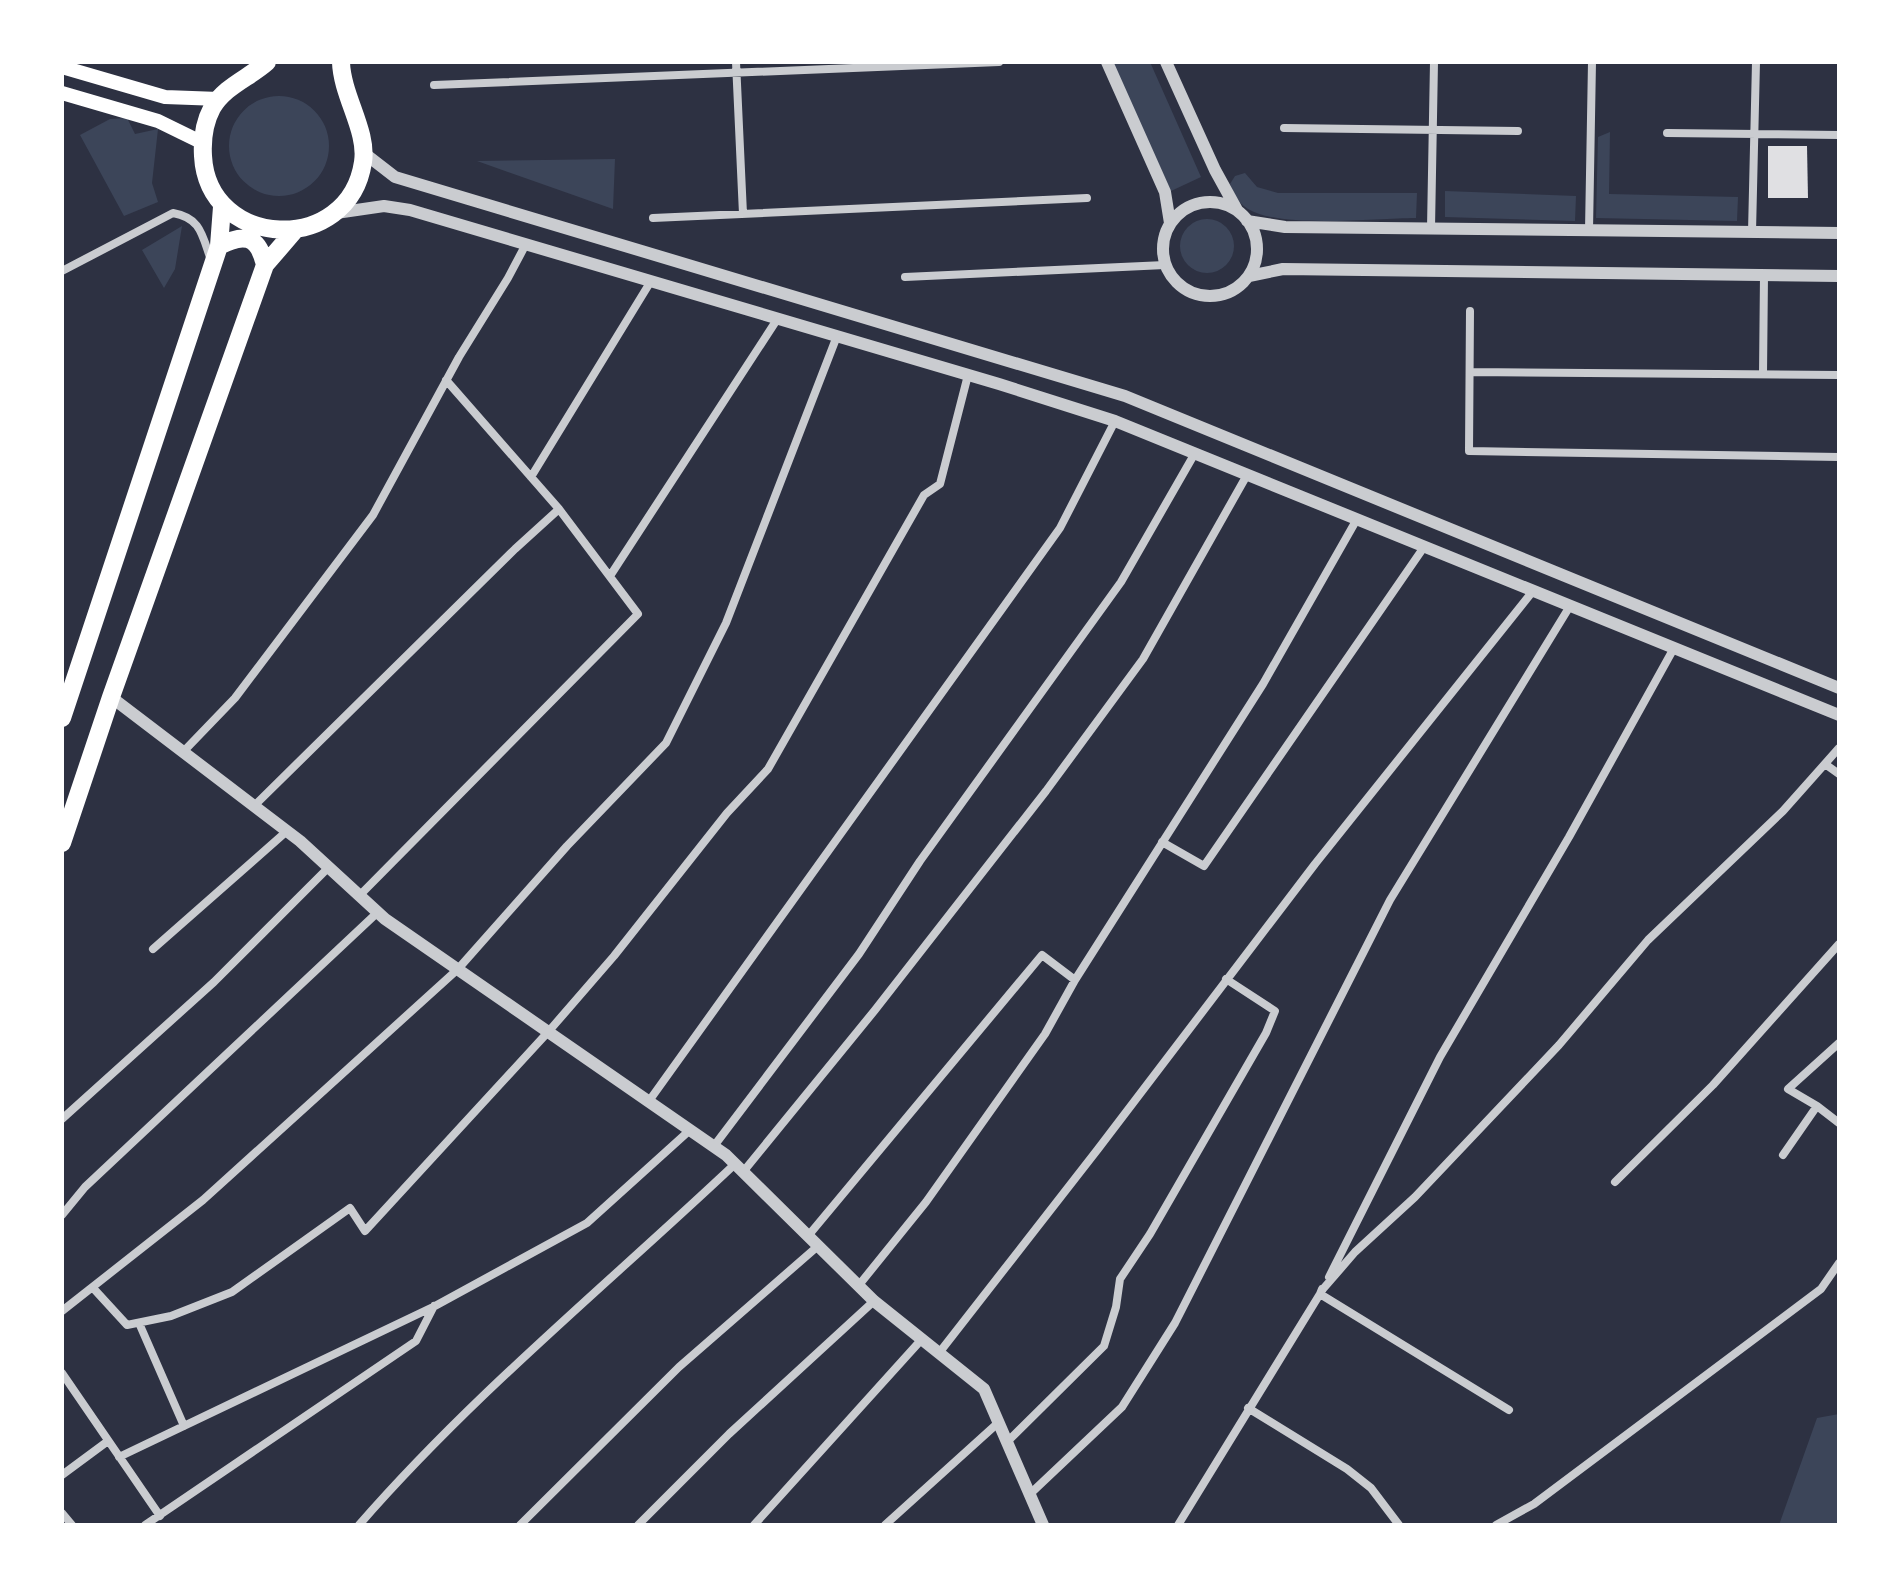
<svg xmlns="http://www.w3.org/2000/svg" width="1901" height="1587" viewBox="0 0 1901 1587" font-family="'Times New Roman',serif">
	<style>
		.green { fill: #3c4559 }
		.building { fill: #e0e0e3 }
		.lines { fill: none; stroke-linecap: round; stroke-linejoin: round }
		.minor { stroke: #caccd0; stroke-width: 8 }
		.tertiary { stroke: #caccd0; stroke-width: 12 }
		.secondary { stroke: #fff; stroke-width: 14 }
		.trunk { stroke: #fff; stroke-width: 18 }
	</style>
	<rect width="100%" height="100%" fill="#2d3142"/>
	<path class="green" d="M1112 62H1150L1201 177 1171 191Z
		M229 146a50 50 0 1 1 100 0a50 50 0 1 1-100 0Z
		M127 118 135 134 158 129 152 183 158 202 124 216 80 135 110 119Z
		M1610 132 1609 194 1738 197 1737 221 1596 218 1598 137Z
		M615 159 613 209 477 161Z
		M1245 173 1257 187 1278 193H1417L1416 218C1376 218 1280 229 1248 209 1238 203 1234 194 1230 184L1235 176Z
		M1445 191 1576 196 1575 221 1445 217Z
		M1180 246a27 27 0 1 1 54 0a27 27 0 1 1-54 0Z
		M182 226 175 269 164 288 142 250Z
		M1839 1414V1525H1779L1817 1418Z"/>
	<path class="building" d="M1768 146H1807L1808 198H1768Z"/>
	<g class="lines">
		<path class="minor" d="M736 62 743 214
			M434 85 999 62
			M1284 128 1518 131
			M1667 133 1839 135
			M653 218 1087 198
			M1431 228 1434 62
			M1589 230 1592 62
			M1752 232 1756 62
			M62 271 173 213C201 218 202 235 211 260
			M905 277 1165 265
			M1470 311 1469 451 1839 457
			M1470 372 1839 375
			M1763 374 1764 275
			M531 477 651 281
			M610 576 778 318
			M183 752 235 698 373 515 459 357 508 278 526 244
			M1825 764 1839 774
			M254 806 515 549 559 509 446 380
			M1162 842 1204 866 1424 547
			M360 895 638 614 559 509
			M153 949 287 831
			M649 1101 1060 528 1115 421
			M1817 1106 1839 1123
			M62 1119 214 982 329 867
			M714 1146 859 954 920 861 1121 582 1195 453
			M1783 1155 1817 1106 1788 1089 1839 1043
			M743 1172 875 1010 1046 791 1143 659 1247 475
			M1615 1182 1713 1085 1839 944
			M62 1215 85 1187 378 912
			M808 1236 1042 955 1075 980
			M1329 1277 1440 1057 1569 837 1674 648
			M859 1285 926 1202 1045 1034 1075 980 1263 684 1357 519
			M94 1289 127 1325 171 1316 232 1292 350 1208 365 1231 549 1031 614 956 727 813 768 769 924 495 940 484 968 375
			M1322 1289 1320 1294 1509 1410
			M62 1311 203 1200 458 969 567 846 666 743 726 623 837 336
			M139 1323 184 1426
			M939 1353 1098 1149 1315 864 1533 591
			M62 1373 160 1516
			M1248 1408 1347 1469 1371 1488 1399 1525
			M1007 1442 1104 1346 1116 1307 1120 1279 1150 1234 1266 1033 1275 1011 1226 979
			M119 1457 435 1306 587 1223 690 1130
			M62 1475 108 1441
			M1030 1494 1122 1407 1175 1323 1390 900 1570 606
			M62 1513 72 1525
			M145 1525 416 1341 434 1306
			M359 1525C473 1394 609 1283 735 1164
			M520 1525 679 1367 818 1246
			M638 1525 729 1434 874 1301
			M754 1525 922 1339
			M885 1525 999 1422
			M1178 1525 1323 1289 1355 1252 1415 1197 1559 1045 1648 940 1783 811 1839 748
			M1496 1525 1534 1504 1821 1289 1839 1263"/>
		<path class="tertiary" d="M1107 62 1165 192 1170 223
			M1166 62 1215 170 1237 210
			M364 153 395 177 1125 396 1839 688
			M1163 249a47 47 0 1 1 94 0a47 47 0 1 1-94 0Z
			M336 213 384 206 410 210 999 384 1115 421 1839 715
			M1247 221 1285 227 1839 233
			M1249 276 1283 269 1839 276
			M111 697 300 841 385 919 726 1155 874 1301 984 1389 1043 1525"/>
		<path class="secondary" d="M62 67 165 97 219 99
			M62 93 158 121 203 143"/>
		<path class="trunk" d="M267 62C249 78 225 86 212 108 204 123 202 139 203 156 208 250 349 256 363 162 368 131 342 96 341 62
			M219 246C244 233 258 235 265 265
			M62 718 219 246 222 207
			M62 843 111 697 265 265 296 229"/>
	</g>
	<rect width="1901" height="1587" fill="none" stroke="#ffffff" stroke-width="128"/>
</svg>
